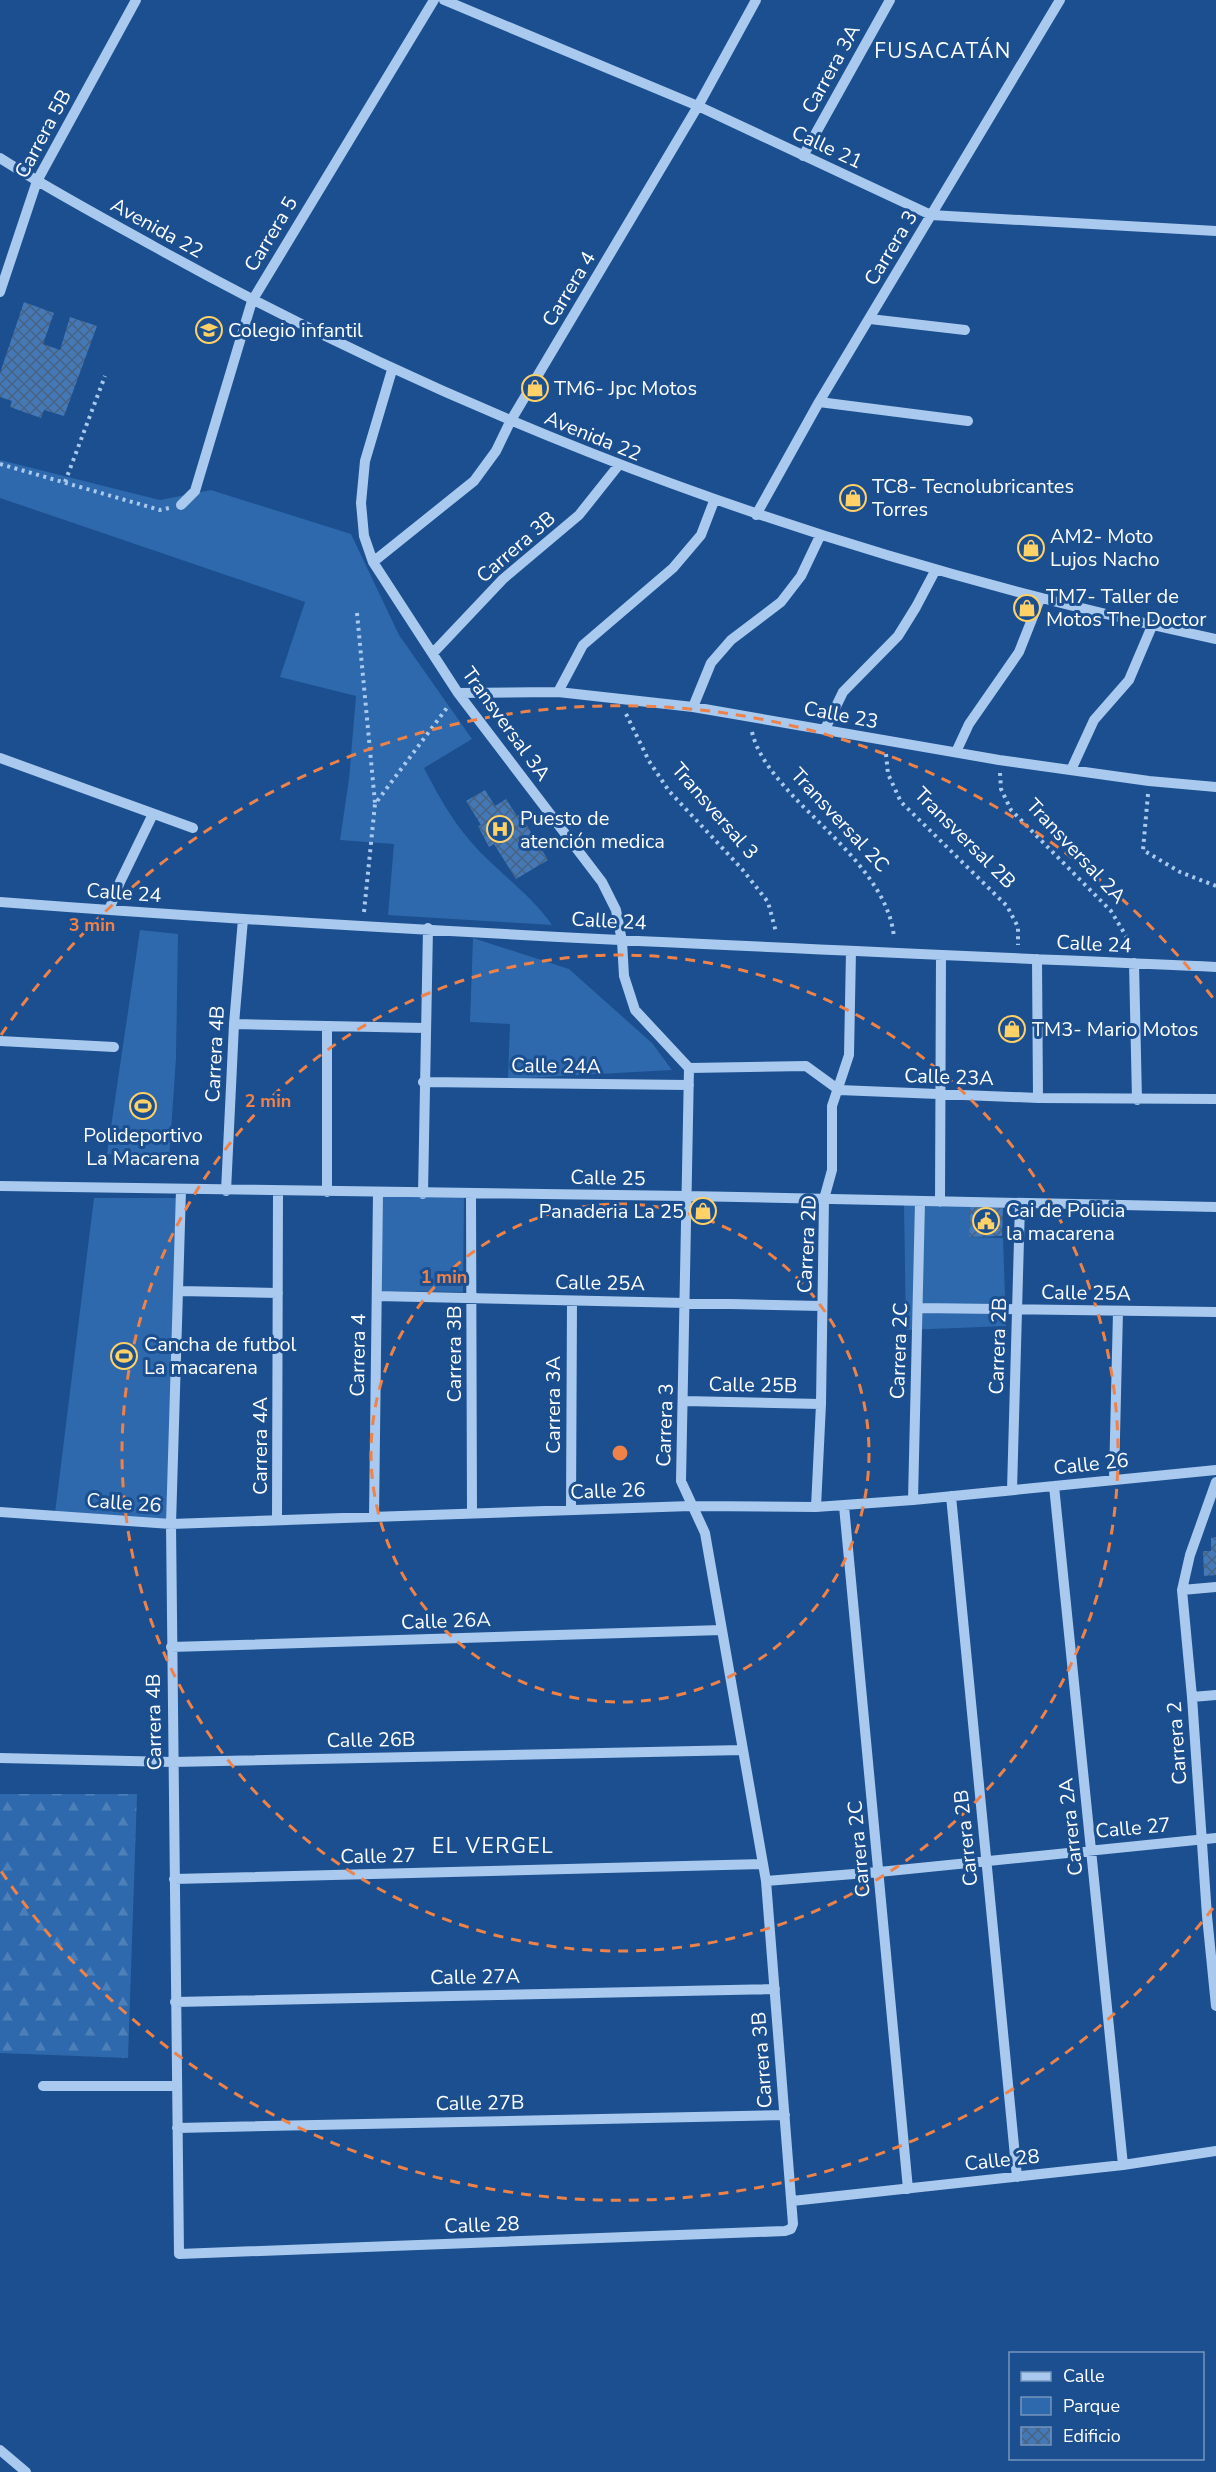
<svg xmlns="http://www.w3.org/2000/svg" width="1216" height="2472" viewBox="0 0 1216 2472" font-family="'Nunito Sans',sans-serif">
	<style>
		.forest { fill: url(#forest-firs) }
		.park { fill: #2e69ad }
		.building { fill: url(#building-cross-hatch) }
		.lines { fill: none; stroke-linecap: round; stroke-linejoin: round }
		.path { stroke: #a9c9ee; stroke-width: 4; stroke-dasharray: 3 4.5; stroke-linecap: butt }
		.minor { stroke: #a9c9ee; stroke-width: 10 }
		.ring { fill: none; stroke: #ee8249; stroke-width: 3; stroke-dasharray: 10 8 }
		.labels { text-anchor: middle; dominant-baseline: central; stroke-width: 6; stroke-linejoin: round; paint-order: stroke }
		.street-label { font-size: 20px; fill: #fff; stroke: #1b4f8f }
		.poi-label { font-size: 20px; fill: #fff; stroke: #1b4f8f; text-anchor: start }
		.neighbourhood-label { font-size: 21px; letter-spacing: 1.5px; fill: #fff; stroke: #1b4f8f }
		.centre { fill: #ee8249; stroke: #1b4f8f; stroke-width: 3 }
		.ring-label { font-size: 18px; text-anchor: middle; font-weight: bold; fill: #ee8249; stroke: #1b4f8f; stroke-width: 6; stroke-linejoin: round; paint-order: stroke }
	</style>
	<defs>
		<pattern id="forest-firs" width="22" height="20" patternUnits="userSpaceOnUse" patternTransform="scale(1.5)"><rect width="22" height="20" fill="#2e69ad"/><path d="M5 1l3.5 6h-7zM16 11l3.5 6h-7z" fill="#4d80b9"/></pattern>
		<pattern id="building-cross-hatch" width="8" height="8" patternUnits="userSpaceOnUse" patternTransform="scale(1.5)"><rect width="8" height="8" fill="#4478b7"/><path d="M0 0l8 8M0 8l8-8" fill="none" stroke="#486282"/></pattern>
	</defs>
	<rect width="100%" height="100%" fill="#1b4f8f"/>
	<path class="forest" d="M0 1794H137L128 2058 0 2053Z"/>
	<path class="park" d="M0 460 160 500 211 490 351 534 399 635 472 739 424 768C438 795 451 819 471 842 496 871 530 893 552 925L388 915 394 844 340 840 349 779 356 696 280 677 305 602 0 498Z
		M140 930 178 934 176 1058 169 1160 107 1154Z
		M473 938 569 969 652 1043 672 1070 508 1079 510 1024 470 1022Z
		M381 1195 464 1196 463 1292 379 1291Z
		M94 1198H178L169 1523 55 1513Z
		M904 1204 970 1205 969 1237 1003 1238 1006 1326 906 1330Z"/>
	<path class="building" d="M24 302 54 313 43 344 60 350 70 317 97 326 64 416 44 410 41 418 10 407 12 401 0 397V373Z
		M485 790 495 806 506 799 517 816 520 814 548 860 516 879 494 844 489 847 478 826 481 825 466 801Z
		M970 1205H1003L1002 1236 969 1237Z
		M1216 1537V1575L1204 1576 1203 1551H1211V1538Z"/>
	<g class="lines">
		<path class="path" d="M0 464 160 510 169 508
			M65 482 105 376
			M357 613 375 803
			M626 714 649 761 669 791 742 869 768 902 776 932
			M752 732C758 757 776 777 793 796 830 835 890 883 894 938
			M886 754 888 774 901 802 1007 906 1018 927V945
			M1000 773 1001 789 1011 810 1111 911 1126 936 1130 949
			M1148 794 1143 850 1180 872 1216 886
			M364 912 375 804 449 705"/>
		<path class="minor" d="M444 0 698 106 931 215 1216 231
			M803 156 890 0
			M0 158C50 190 103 218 155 247 491 434 840 559 1216 639
			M0 292 37 181 136 0
			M870 319 965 330
			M392 370 365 461 361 503 364 536 373 562 458 693 602 882 616 910 622 941 624 976 635 1010 689 1068
			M819 402 968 421
			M181 505 195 491 252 301 434 0
			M756 515 819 402 1060 0
			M373 562 474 481 496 451 510 422 698 106 756 0
			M433 653 503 579 579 515 618 466
			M558 692 583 645 673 568 701 535 714 501
			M458 693 558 692 693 707 999 760 1149 781 1216 787
			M693 707 711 663 731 640 781 602 801 576 820 536
			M825 729 843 692 898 636 916 607 935 571
			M956 752 969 724 1019 652 1040 599
			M0 758 193 828
			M1071 770 1094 720 1129 680 1152 626
			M0 902C405 933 811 949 1216 967
			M109 910 120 882 153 814
			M1037 959 1038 1098
			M1134 963 1137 1100
			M234 1024 425 1028
			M0 1041 114 1047
			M689 1068 806 1066 839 1090 1038 1098 1216 1099
			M423 1082 689 1085
			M0 1186 687 1196 1216 1207
			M181 1190 171 1524 179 2254 785 2231 791 2229 793 2224 766 1881 705 1533 681 1481 689 1068
			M226 1191 234 1024 243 919
			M327 1192V1026
			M423 1194 428 928
			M471 1194 472 1514
			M940 1202 941 955
			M179 1291 278 1293
			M377 1296 822 1306
			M919 1308 1216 1312
			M684 1401 821 1404
			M1114 1479 1118 1311
			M1216 1482 1190 1555 1182 1590 1192 1697 1207 1916 1216 2006
			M1054 1486 1123 2165
			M1012 1490 1020 1204
			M951 1496 1017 2177
			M913 1500 920 1202
			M844 1506 908 2189
			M816 1507 821 1404 824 1199 832 1170V1106L849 1055 851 951
			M571 1510 572 1301
			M0 1512 171 1524 691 1506 816 1507 913 1500 1216 1470
			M374 1517 378 1193
			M277 1520 278 1191
			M1182 1590 1216 1587
			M171 1647 722 1630
			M1192 1697 1216 1695
			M0 1758 173 1762 743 1750
			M174 1879 763 1864
			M766 1881 879 1872 1216 1838
			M175 2002 775 1989
			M43 2086H176
			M177 2128 785 2115
			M792 2201 1123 2165 1216 2151
			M0 2450 26 2472"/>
	</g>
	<g class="ring">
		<circle cx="620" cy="1453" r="249"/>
		<circle cx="620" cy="1453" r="498"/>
		<path d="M1213 1908A747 747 0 0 1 1 1871M1 1035A747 747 0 0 1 1213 998"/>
	</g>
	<defs>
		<symbol id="school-ring" viewBox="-11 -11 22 22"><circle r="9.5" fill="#1b4f8f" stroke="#ffd166" stroke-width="1.5"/><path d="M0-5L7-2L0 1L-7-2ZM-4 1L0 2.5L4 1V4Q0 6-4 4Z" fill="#ffd166"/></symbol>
		<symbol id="shop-ring" viewBox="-11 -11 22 22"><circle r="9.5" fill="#1b4f8f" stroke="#ffd166" stroke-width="1.5"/><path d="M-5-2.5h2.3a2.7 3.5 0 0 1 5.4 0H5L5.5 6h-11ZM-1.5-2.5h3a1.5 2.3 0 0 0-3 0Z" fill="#ffd166"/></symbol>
		<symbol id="hospital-ring" viewBox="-11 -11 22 22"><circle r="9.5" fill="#1b4f8f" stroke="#ffd166" stroke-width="1.5"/><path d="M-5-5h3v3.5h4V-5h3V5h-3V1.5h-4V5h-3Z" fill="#ffd166"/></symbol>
		<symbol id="stadium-ring" viewBox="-11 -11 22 22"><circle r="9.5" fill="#1b4f8f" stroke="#ffd166" stroke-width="1.5"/><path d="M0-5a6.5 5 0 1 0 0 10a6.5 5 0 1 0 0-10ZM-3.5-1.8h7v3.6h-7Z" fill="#ffd166"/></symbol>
		<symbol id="civic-ring" viewBox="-11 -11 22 22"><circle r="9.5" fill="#1b4f8f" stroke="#ffd166" stroke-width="1.5"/><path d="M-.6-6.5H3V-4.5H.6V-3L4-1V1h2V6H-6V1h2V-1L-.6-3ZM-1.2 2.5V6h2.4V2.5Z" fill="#ffd166"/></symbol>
	</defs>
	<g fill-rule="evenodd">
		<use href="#school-ring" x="194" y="315" width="30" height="30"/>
		<use href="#shop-ring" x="520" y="373" width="30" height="30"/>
		<use href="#shop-ring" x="838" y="483" width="30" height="30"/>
		<use href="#shop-ring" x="1016" y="533" width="30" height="30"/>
		<use href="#shop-ring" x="1012" y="593" width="30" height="30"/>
		<use href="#hospital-ring" x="485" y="814" width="30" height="30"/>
		<use href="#shop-ring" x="997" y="1014" width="30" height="30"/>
		<use href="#stadium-ring" x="128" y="1091" width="30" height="30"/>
		<use href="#shop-ring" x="688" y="1196" width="30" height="30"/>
		<use href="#civic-ring" x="971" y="1206" width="30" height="30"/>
		<use href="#stadium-ring" x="109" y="1341" width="30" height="30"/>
	</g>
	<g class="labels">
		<g class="street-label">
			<text transform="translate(831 69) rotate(-61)">Carrera 3A</text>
			<text transform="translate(43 134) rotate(-62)">Carrera 5B</text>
			<text transform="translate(827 147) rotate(25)">Calle 21</text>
			<text transform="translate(157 228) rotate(29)">Avenida 22</text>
			<text transform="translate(271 234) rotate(-59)">Carrera 5</text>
			<text transform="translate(891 248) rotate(-59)">Carrera 3</text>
			<text transform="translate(569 289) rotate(-59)">Carrera 4</text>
			<text transform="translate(593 436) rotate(22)">Avenida 22</text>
			<text transform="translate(516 547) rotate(-41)">Carrera 3B</text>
			<text transform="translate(841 715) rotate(11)">Calle 23</text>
			<text transform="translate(506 724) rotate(54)">Transversal 3A</text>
			<text transform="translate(715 811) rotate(49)">Transversal 3</text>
			<text transform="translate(840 820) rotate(47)">Transversal 2C</text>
			<text transform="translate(965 838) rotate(45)">Transversal 2B</text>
			<text transform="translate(1076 851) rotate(47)">Transversal 2A</text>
			<text transform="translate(124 893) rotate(4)">Calle 24</text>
			<text transform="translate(609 921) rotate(3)">Calle 24</text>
			<text transform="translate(1094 944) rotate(3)">Calle 24</text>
			<text transform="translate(215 1054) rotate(-87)">Carrera 4B</text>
			<text transform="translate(556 1066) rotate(1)">Calle 24A</text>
			<text transform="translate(949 1077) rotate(2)">Calle 23A</text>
			<text transform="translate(608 1178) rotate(1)">Calle 25</text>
			<text transform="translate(807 1244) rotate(-87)">Carrera 2D</text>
			<text transform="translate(600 1283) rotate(1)">Calle 25A</text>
			<text transform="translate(1086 1293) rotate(1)">Calle 25A</text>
			<text transform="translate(998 1346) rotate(-88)">Carrera 2B</text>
			<text transform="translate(899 1351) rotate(-88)">Carrera 2C</text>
			<text transform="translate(454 1354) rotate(-90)">Carrera 3B</text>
			<text transform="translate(358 1355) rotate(-89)">Carrera 4</text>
			<text transform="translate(753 1385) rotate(1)">Calle 25B</text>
			<text transform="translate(553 1405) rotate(-90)">Carrera 3A</text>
			<text transform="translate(665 1425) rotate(-88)">Carrera 3</text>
			<text transform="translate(260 1446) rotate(-90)">Carrera 4A</text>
			<text transform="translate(1091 1464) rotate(-6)">Calle 26</text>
			<text transform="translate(608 1491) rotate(-2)">Calle 26</text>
			<text transform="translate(124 1503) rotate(4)">Calle 26</text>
			<text transform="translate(446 1621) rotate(-2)">Calle 26A</text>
			<text transform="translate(154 1722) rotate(-91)">Carrera 4B</text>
			<text transform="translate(371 1740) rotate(-1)">Calle 26B</text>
			<text transform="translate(1177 1743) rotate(-94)">Carrera 2</text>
			<text transform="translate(1071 1827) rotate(-96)">Carrera 2A</text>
			<text transform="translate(1133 1828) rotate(-5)">Calle 27</text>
			<text transform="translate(966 1838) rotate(-96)">Carrera 2B</text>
			<text transform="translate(859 1849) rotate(-95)">Carrera 2C</text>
			<text transform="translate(378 1856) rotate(-1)">Calle 27</text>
			<text transform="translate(475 1977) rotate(-1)">Calle 27A</text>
			<text transform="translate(762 2060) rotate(-94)">Carrera 3B</text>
			<text transform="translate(480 2103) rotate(-1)">Calle 27B</text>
			<text transform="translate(1002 2160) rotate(-6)">Calle 28</text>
			<text transform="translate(482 2225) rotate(-2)">Calle 28</text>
		</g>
		<g class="poi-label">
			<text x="228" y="330">Colegio infantil</text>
			<text x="554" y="388">TM6- Jpc Motos</text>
			<text x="872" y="486">TC8- Tecnolubricantes<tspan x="872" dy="23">Torres</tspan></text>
			<text x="1050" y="536">AM2- Moto<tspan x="1050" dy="23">Lujos Nacho</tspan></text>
			<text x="1046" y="596">TM7- Taller de<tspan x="1046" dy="23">Motos The Doctor</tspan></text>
			<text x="520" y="818">Puesto de<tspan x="520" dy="23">atención medica</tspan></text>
			<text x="1032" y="1029">TM3- Mario Motos</text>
			<text x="143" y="1135" text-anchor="middle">Polideportivo<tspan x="143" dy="23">La Macarena</tspan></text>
			<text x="1006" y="1210">Cai de Policia<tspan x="1006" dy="23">la macarena</tspan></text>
			<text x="684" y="1211" text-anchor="end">Panaderia La 25</text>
			<text x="144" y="1344">Cancha de futbol<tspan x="144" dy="23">La macarena</tspan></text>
		</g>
		<g class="neighbourhood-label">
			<text x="943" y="51">FUSACATÁN</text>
			<text x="493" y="1846">EL VERGEL</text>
		</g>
	</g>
	<circle cx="620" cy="1453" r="9" class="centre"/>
	<g class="ring-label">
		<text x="92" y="931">3 min</text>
		<text x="268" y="1107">2 min</text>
		<text x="444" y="1283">1 min</text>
	</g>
	<rect x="1009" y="2352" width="195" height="108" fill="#1b4f8f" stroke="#7695bc" stroke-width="1.5"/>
	<rect x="1021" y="2372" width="30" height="9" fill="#a9c9ee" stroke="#7695bc" stroke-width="1.5"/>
	<text x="1063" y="2382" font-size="18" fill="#ffffff">Calle</text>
	<rect x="1021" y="2397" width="30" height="18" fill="#2e69ad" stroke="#7695bc" stroke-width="1.5"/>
	<text x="1063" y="2412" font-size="18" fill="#ffffff">Parque</text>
	<rect x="1021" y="2427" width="30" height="18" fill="url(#building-cross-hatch)" stroke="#7695bc" stroke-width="1.5"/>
	<text x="1063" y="2442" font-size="18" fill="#ffffff">Edificio</text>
</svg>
